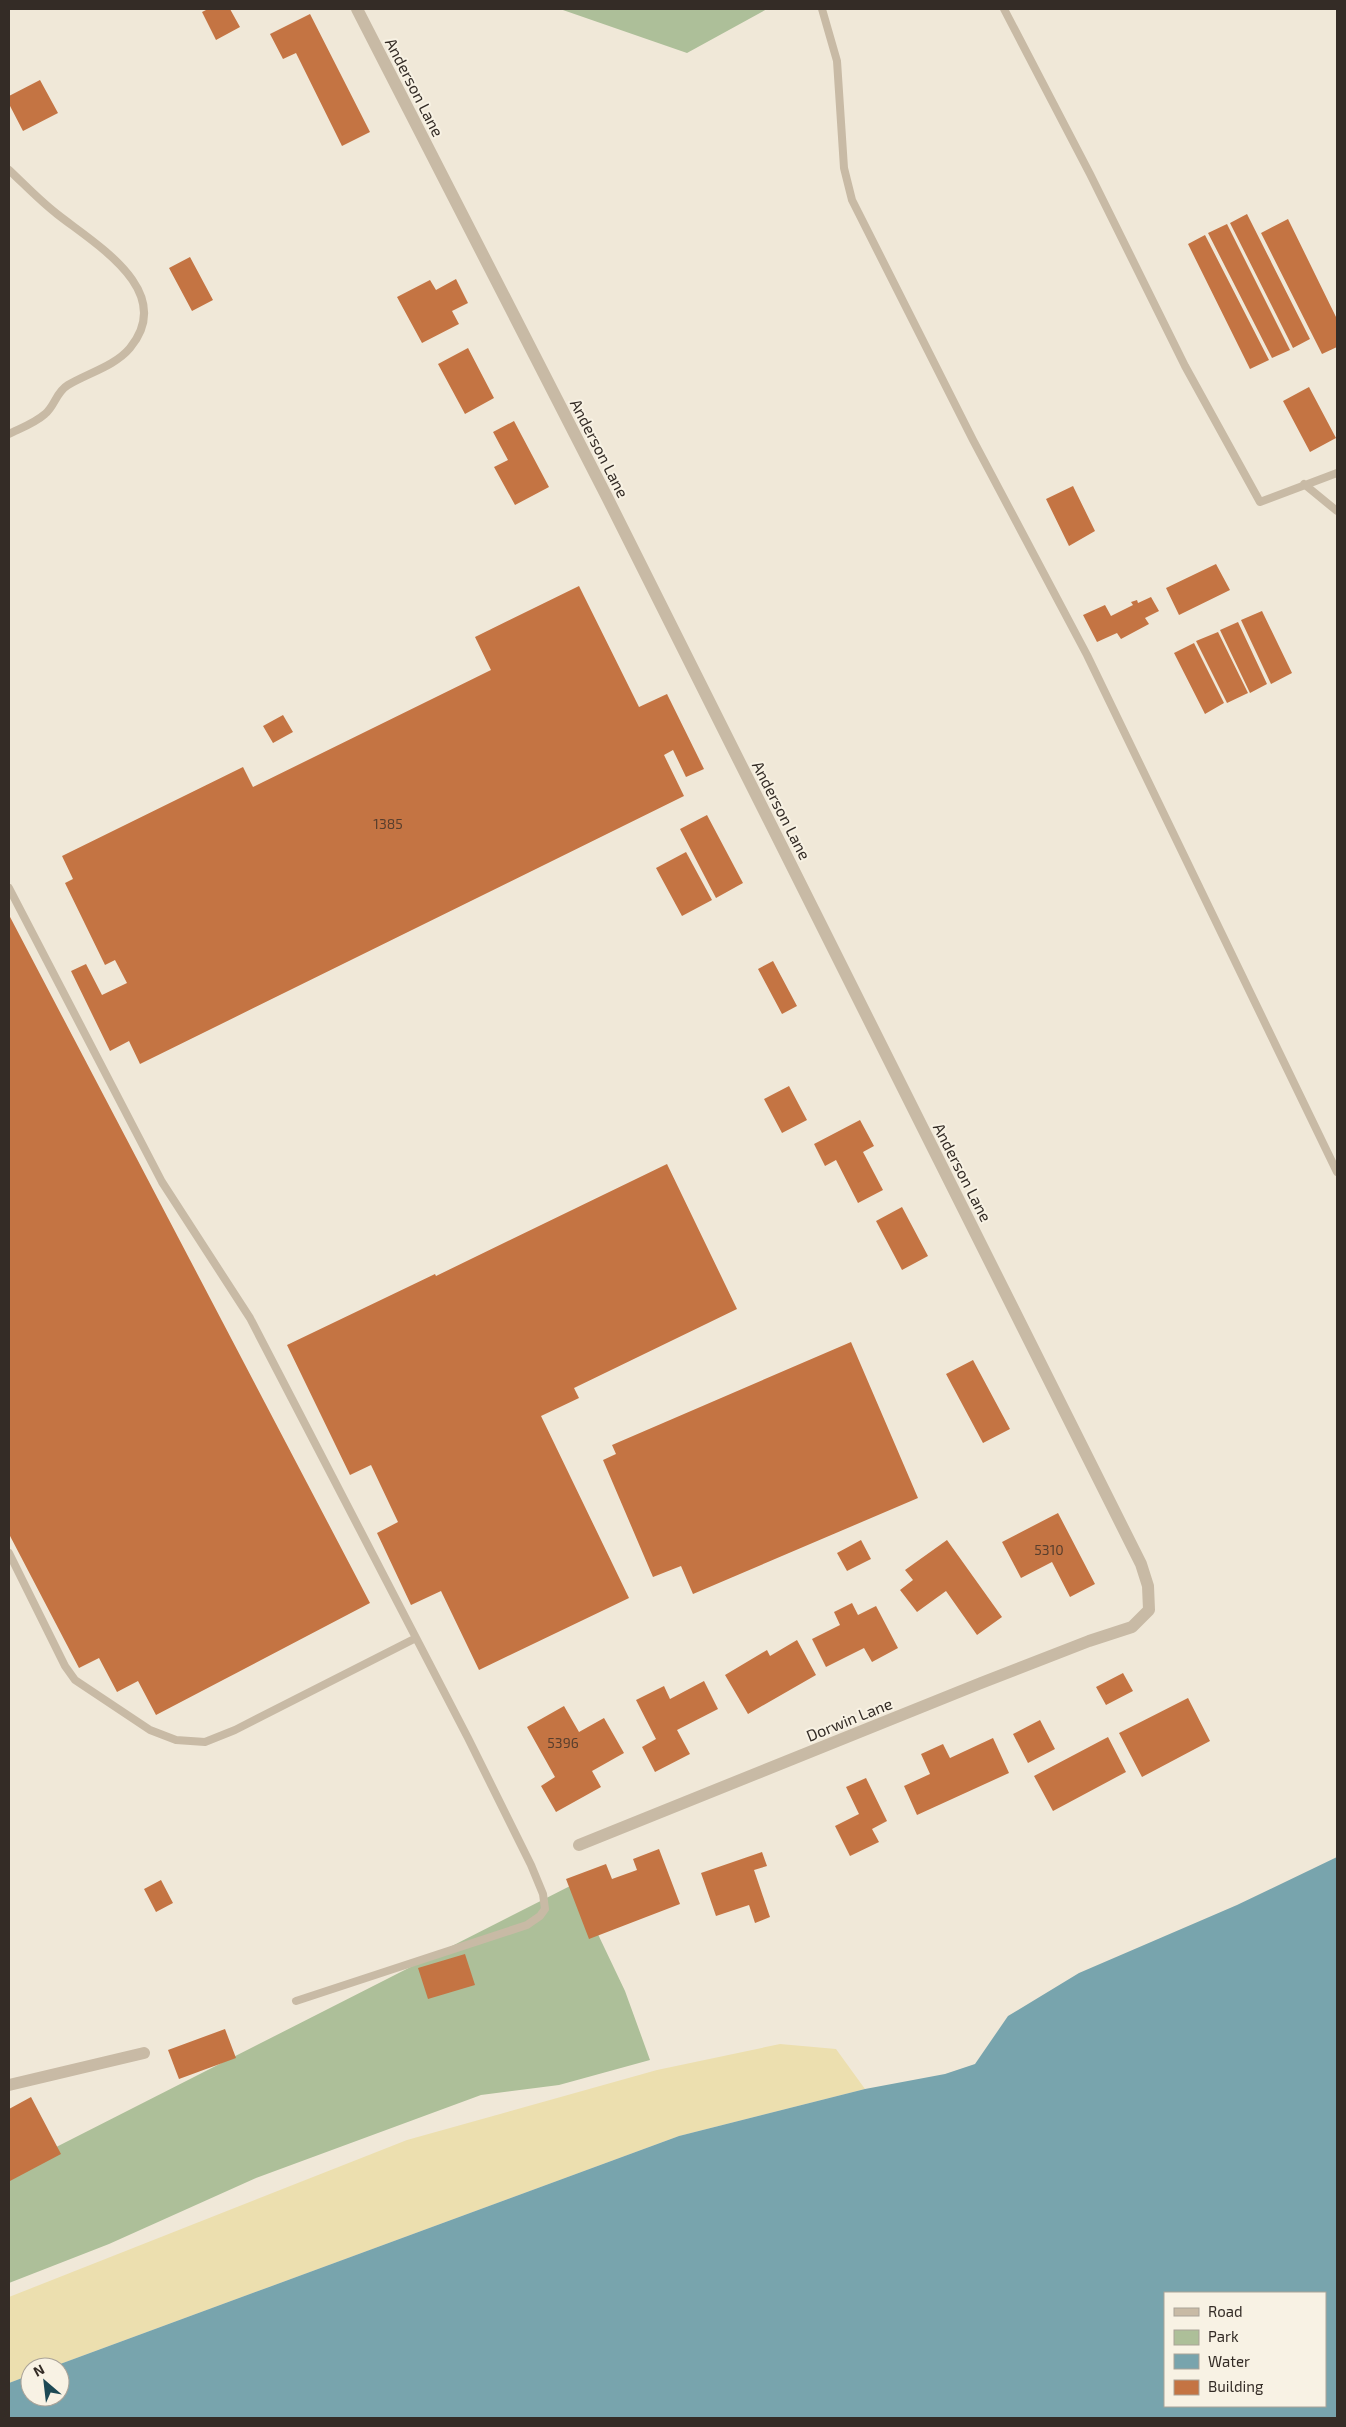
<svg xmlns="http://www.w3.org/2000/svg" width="1346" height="2427" viewBox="0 0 1346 2427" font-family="'Exo 2',sans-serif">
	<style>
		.green { fill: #adbf99 }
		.sand { fill: #ecdfaf }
		.water { fill: #78a4ad; fill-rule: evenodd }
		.building { fill: #c47443 }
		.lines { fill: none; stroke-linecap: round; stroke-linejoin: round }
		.lane { stroke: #c8baa5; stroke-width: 8 }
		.street { stroke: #c8baa5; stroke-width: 12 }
		.labels { text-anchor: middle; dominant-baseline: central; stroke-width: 4; stroke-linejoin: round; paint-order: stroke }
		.number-label { font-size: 14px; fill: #583e2d }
		.street-label { font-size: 16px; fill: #342c26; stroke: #f8f2e4 }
	</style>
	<rect width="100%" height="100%" fill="#f0e8d8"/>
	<path class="green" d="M560 9H767L687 53Z
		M574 1884 625 1991 650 2060 559 2085 481 2095 256 2178 109 2244 9 2283V2171Z"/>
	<path class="sand" d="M780 2044 836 2049 865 2089 679 2136 52 2367H30V2375L9 2383V2297L407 2140 657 2070Z"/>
	<path class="water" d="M1337 1857V2418H9V2383L30 2375V2397H60V2367H52L679 2136 865 2089 945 2074 975 2064 1008 2016 1079 1973 1237 1905ZM1165 2293H1325V2406H1165Z"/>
	<path class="building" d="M208 9H230L240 27 216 40 202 12Z
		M310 14 370 132 342 146 296 53 283 59 270 34Z
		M40 80 58 113 23 131 9 104V96Z
		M1247 214 1310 339 1293 348 1230 223Z
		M1288 219 1337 319V347L1322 354 1261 233Z
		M1227 224 1290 350 1272 358 1208 233Z
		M1205 235 1269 360 1250 369 1188 244Z
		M190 257 213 300 192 311 169 268Z
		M456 279 468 303 452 311 459 324 422 343 397 297 430 280 436 290Z
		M468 348 494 398 465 414 438 364Z
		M1309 387 1336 438 1310 452 1283 401Z
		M514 421 549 487 515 505 494 467 508 460 493 432Z
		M1073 486 1095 531 1069 546 1046 499Z
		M1216 564 1230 590 1179 615 1166 588Z
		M579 586 639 707 667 694 704 769 686 777 673 750 664 755 684 796 140 1064 129 1041 110 1051 71 971 86 964 102 995 127 983 115 960 105 965 65 883 73 879 62 856 243 767 253 787 491 670 475 637Z
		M1151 597 1159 611 1145 618 1149 624 1121 639 1117 633 1097 642 1083 615 1105 605 1111 616 1133 605 1131 602 1137 600 1138 603Z
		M1262 611 1292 673 1271 684 1241 620Z
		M1238 622 1267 684 1250 693 1220 630Z
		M1218 632 1248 693 1227 703 1196 641Z
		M1194 643 1224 703 1205 714 1174 653Z
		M283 715 293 732 273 743 263 726Z
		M707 815 743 883 716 898 680 829Z
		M686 852 712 900 682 916 656 868Z
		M9 915 370 1603 156 1715 138 1681 117 1692 99 1658 79 1668 9 1534Z
		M773 961 797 1006 782 1014 758 969Z
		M789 1086 807 1120 782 1133 764 1099Z
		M860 1120 874 1146 863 1152 883 1190 858 1203 836 1160 825 1166 814 1144Z
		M667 1164 737 1309 574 1388 579 1398 541 1416 629 1598 479 1670 441 1591 411 1605 377 1533 398 1522 371 1465 350 1475 287 1345 435 1274 436 1276Z
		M902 1207 928 1256 902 1270 876 1221Z
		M851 1342 918 1498 693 1594 681 1566 653 1577 603 1460 616 1454 612 1445Z
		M973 1360 1010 1429 983 1443 946 1374Z
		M1058 1513 1095 1584 1070 1597 1052 1562 1021 1578 1002 1542Z
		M861 1540 871 1559 847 1571 837 1553Z
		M947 1540 1002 1617 977 1635 946 1591 917 1612 900 1590 913 1580 905 1570Z
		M852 1603 858 1615 876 1606 898 1648 872 1662 864 1648 826 1667 812 1639 840 1625 834 1612Z
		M797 1640 816 1675 748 1714 725 1675 767 1650 770 1656Z
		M1123 1673 1133 1691 1106 1705 1096 1687Z
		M704 1681 718 1709 677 1730 690 1754 655 1772 642 1747 656 1739 636 1700 664 1686 670 1699Z
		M1188 1698 1210 1741 1142 1777 1119 1733Z
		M564 1706 579 1732 604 1718 624 1753 592 1771 601 1787 556 1812 541 1786 555 1777 527 1727Z
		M1040 1720 1055 1749 1028 1763 1013 1734Z
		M1108 1737 1126 1772 1053 1811 1034 1776Z
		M993 1738 1009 1773 917 1815 904 1786 930 1774 921 1754 943 1744 950 1758Z
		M866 1778 887 1821 872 1829 879 1842 850 1856 835 1826 859 1814 846 1787Z
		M659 1849 680 1904 589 1939 566 1879 606 1864 612 1879 637 1870 633 1859Z
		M762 1852 767 1866 754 1870 770 1917 755 1923 749 1905 716 1916 701 1873Z
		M161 1880 173 1903 156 1912 144 1889Z
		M465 1954 475 1985 428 1999 418 1968Z
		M225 2029 236 2058 179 2079 168 2050Z
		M31 2097 61 2154 10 2181 9 2109Z"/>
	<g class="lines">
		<path class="lane" d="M822 9 837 61 844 168 852 200 973 440 1087 655 1337 1172
			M1004 9 1090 174 1185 366 1260 502 1337 473
			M9 170C25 185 40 201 57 214 95 244 177 291 130 348 115 366 88 373 68 385 56 392 55 406 45 414 35 423 21 428 9 434
			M1304 484 1337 511
			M9 888 162 1182 250 1318 468 1738 531 1865 543 1894 545 1909 540 1916 527 1925 296 2001
			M9 1553 65 1666 75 1680 150 1730 176 1740 205 1742 235 1730 416 1638"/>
		<path class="street" d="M357 9 608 499 1141 1564 1148 1586 1149 1610 1132 1627 1089 1641 981 1683 579 1845
			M9 2085 144 2053"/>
	</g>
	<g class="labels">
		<g class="number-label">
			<text x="388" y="823">1385</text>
			<text x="1049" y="1549">5310</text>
			<text x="563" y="1742">5396</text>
		</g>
		<g class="street-label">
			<text transform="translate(415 87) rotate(63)">Anderson Lane</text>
			<text transform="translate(600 448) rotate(63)">Anderson Lane</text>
			<text transform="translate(782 810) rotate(63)">Anderson Lane</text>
			<text transform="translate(963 1172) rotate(63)">Anderson Lane</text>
			<text transform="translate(849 1719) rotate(-22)">Dorwin Lane</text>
		</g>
	</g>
	<rect width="1346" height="2427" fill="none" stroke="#342c26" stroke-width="20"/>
	<rect x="1164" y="2292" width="162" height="115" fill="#f8f2e4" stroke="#aaa398"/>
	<rect x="1174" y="2308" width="25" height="8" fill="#c8baa5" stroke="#aaa398"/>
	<text x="1208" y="2317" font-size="15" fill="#342c26">Road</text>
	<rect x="1174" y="2330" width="25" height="15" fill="#adbf99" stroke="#aaa398"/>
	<text x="1208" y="2342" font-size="15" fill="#342c26">Park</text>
	<rect x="1174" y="2354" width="25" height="15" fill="#78a4ad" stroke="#aaa398"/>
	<text x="1208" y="2367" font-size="15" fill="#342c26">Water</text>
	<rect x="1174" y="2380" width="25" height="15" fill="#c47443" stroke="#aaa398"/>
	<text x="1208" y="2392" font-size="15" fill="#342c26">Building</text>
	<g transform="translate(45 2382) rotate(332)"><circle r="24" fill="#f8f2e4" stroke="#aaa398"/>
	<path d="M0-4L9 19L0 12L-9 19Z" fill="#1d4954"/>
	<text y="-8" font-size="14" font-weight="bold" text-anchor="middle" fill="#342c26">N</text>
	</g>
</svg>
